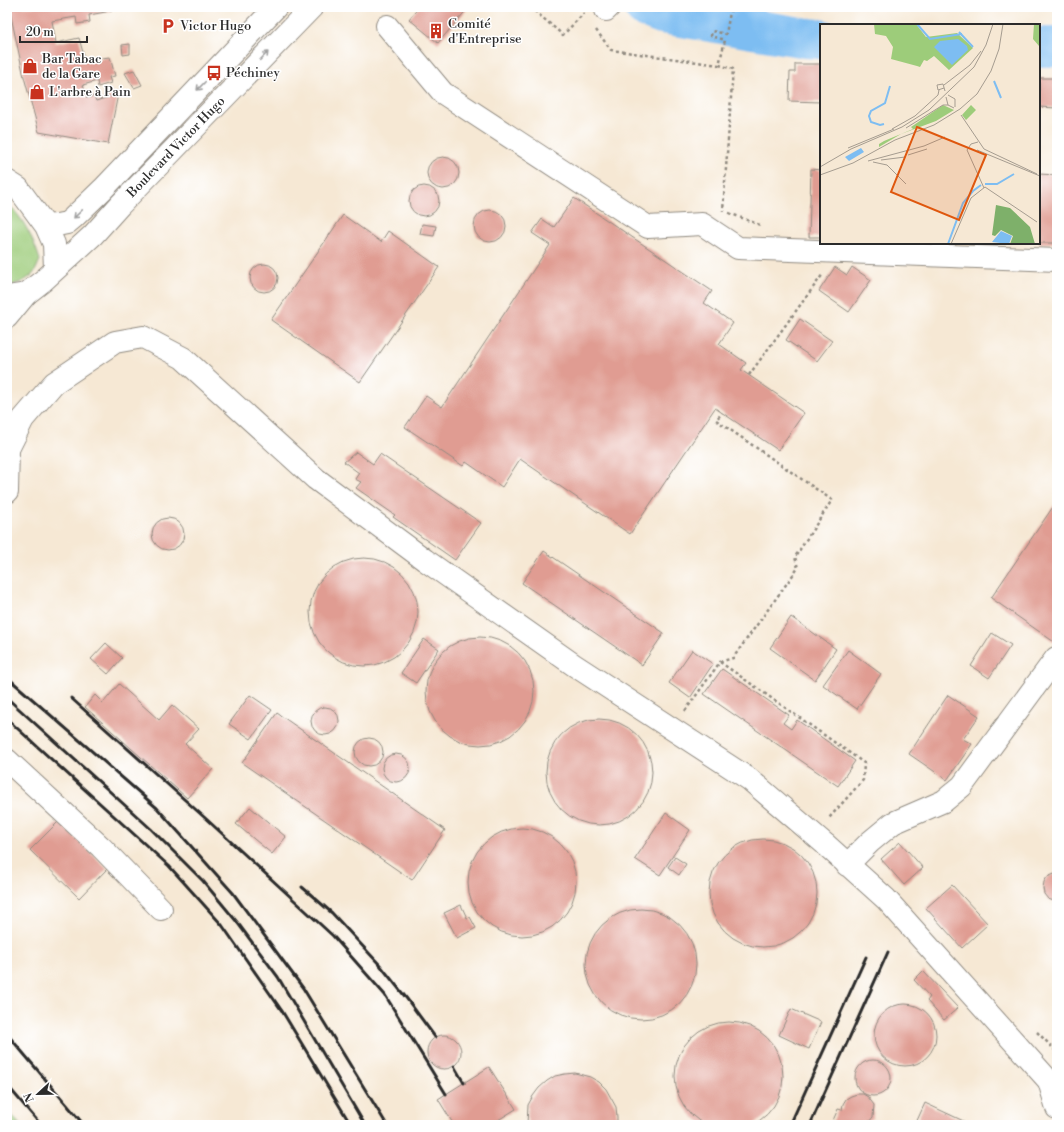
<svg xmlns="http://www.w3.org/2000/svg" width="1064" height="1132" viewBox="0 0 1064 1132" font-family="'Libre Bodoni',serif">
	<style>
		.green { fill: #9dcc7a; stroke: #647c52 }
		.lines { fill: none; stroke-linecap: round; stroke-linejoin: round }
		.river { stroke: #7dbdf2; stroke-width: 40 }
		.building { fill: #e09c92 }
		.minor-casing { stroke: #908a80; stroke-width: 24 }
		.major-casing { stroke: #908a80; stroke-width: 24 }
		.path { stroke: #908a80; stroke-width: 2.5; stroke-dasharray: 3 3; stroke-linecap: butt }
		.minor { stroke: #fff; stroke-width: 22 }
		.major { stroke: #fff; stroke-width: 22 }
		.rail { stroke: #2b2b2b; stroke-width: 3 }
		.oneway { stroke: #a0a0a0 }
		.labels { text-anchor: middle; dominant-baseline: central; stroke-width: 3; stroke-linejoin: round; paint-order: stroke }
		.poi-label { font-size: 13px; fill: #2b2b2b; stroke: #fff; text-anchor: start }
		.street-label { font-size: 13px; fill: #2b2b2b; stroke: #fff }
		.inset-river { fill: none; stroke: #7dbdf2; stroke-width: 2 }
		.inset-road { fill: none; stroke: #a59c90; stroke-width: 1 }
		.view { fill: #df570e; fill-opacity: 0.15; stroke: #df570e; stroke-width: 2 }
		.inset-edge { fill: none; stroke: #2b2b2b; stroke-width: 2 }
	</style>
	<rect width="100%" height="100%" fill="#fff"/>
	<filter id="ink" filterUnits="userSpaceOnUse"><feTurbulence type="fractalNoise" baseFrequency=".025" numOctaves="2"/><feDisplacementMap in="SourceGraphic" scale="8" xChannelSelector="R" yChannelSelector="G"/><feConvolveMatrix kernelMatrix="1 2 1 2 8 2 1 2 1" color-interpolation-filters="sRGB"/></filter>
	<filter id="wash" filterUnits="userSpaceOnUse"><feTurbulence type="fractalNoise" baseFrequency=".012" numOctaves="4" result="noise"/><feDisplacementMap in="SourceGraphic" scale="16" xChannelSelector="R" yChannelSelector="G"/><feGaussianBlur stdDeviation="0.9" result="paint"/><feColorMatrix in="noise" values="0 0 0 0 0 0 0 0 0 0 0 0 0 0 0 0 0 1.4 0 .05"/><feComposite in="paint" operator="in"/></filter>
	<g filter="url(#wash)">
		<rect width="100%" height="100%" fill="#f6e8d4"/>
		<path class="green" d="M7 204C23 216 34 241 40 260 38 264 36 270 33 274 27 280 15 286 7 285Z
			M7 1109 20 1125H7Z"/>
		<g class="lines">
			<path class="river" d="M644 7 662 14 807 38 821 39
				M1039 47H1057"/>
		</g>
		<g id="blocks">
			<path class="building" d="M9 7H111V11L89 15 90 22 77 24 76 17 52 21 56 43 79 38 85 60 110 57 115 76 109 77 111 83 98 87 97 81 83 85 87 98 94 96 96 101 118 94 108 144 39 132 24 77Z
				M419 7H469L438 43 409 19Z
				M130 44V54L123 55 122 45Z
				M795 64H821V102L789 101 790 72H795Z
				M134 70 142 85 134 88 125 73Z
				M1039 78H1057V108L1039 107Z
				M427 173a16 16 0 1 1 32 0a16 16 0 1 1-32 0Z
				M811 169 821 170V237H809Z
				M1039 174 1057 175V243H1039Z
				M409 201a15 15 0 1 1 30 0a15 15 0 1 1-30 0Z
				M574 198 712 291 704 303 733 323 719 344 746 363 741 370 804 413 778 450 715 408 630 534 520 459 502 487 466 462 463 466 405 427 426 396 442 407 550 245 532 233 542 219 554 227Z
				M474 226a16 16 0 1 1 32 0a16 16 0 1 1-32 0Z
				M343 215 381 242 388 231 439 267 360 382 271 320Z
				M422 224 436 226 434 236 420 234Z
				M250 278a14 14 0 1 1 28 0a14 14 0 1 1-28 0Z
				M835 267 847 275 852 267 871 280 849 312 819 291Z
				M800 319 832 341 817 361 786 340Z
				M356 452 373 464 380 454 481 523 455 560 393 517 395 515 356 488 361 482 355 479 359 473 344 462Z
				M1057 501V644L991 598Z
				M152 534a16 16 0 1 1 32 0a16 16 0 1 1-32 0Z
				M544 551 664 633 642 665 522 583Z
				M310 612a54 54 0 1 1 108 0a54 54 0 1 1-108 0Z
				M791 617 836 649 815 680 770 648Z
				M992 633 1011 645 989 678 971 666Z
				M426 691a54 54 0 1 1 108 0a54 54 0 1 1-108 0Z
				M424 639 439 649 416 683 401 673Z
				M106 643 122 658 108 674 91 659Z
				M692 650 713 664 690 698 669 683Z
				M848 650 881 674 857 709 823 685Z
				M722 669 789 715 783 723 791 729 797 720 855 761 838 786 704 694Z
				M119 684 159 720 172 705 199 729 185 744 213 769 187 798 85 707 95 695 103 703Z
				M250 695 272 710 251 739 229 724Z
				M948 695 979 716 963 739 972 744 947 780 909 754Z
				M311 721a14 14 0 1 1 28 0a14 14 0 1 1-28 0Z
				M277 713 445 830 412 880 242 763Z
				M546 772a53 53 0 1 1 106 0a53 53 0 1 1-106 0Z
				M355 752a14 14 0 1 1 28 0a14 14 0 1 1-28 0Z
				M382 768a14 14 0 1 1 28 0a14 14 0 1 1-28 0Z
				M250 807 286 837 272 854 236 824Z
				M666 813 690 830 660 875 635 859Z
				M59 821 107 869 79 898 30 850Z
				M468 882a54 54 0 1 1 108 0a54 54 0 1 1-108 0Z
				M709 893a54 54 0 1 1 108 0a54 54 0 1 1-108 0Z
				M900 842 923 868 904 885 881 859Z
				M675 857 686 864 679 875 668 867Z
				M1057 873V902L1048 899 1044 894 1043 888 1044 882 1047 877Z
				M952 885 988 924 962 948 926 908Z
				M461 905 467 918 470 917 476 928 457 938 444 913Z
				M586 964a55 55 0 1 1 110 0a55 55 0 1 1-110 0Z
				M923 971 958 1008 944 1020 927 1001 930 997 914 980Z
				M874 1035a31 31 0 1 1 62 0a31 31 0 1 1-62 0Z
				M791 1009 821 1022 809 1049 779 1035Z
				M675 1076a54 54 0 1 1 108 0a54 54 0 1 1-108 0Z
				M427 1052a17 17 0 1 1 34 0a17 17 0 1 1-34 0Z
				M855 1078a18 18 0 1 1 36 0a18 18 0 1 1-36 0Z
				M489 1067 516 1109 490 1125H454L438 1099Z
				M575 1073 590 1077 599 1082 606 1089 616 1107 617 1117V1125H527L528 1105 533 1096 539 1088 547 1081 555 1076 565 1074Z
				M857 1094H863L868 1097 874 1105 873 1117 868 1123 871 1125H831L838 1109 842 1110 843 1104 846 1099 851 1096Z
				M925 1103 972 1125H915Z"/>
		</g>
	</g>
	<g filter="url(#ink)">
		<use href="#blocks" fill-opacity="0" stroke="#908a80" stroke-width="1"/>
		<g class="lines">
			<defs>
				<path id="minor" d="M606 10 609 7
					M387 26 443 93 648 227 702 224 738 248 1057 260
					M7 317 26 294
					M7 492 8 449 23 419 54 383 115 342 143 337 183 358 316 479 425 560 574 665 749 779 825 844 886 899 1049 1081 1057 1108
					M7 760 101 847 161 909
					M847 865 870 842 893 823 944 801 962 786 1056 658"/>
				<path id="major" d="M7 181 18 188 46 226 54 244 55 268
					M46 226 57 225 67 223 73 218 103 189 276 7
					M7 297 26 294 44 280 93 235 120 205 312 7"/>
			</defs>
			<use href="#minor" class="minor-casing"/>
			<use href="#major" class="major-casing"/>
			<path class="path" d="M530 7 563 35 584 13
				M596 30 611 50 719 65 725 40 711 36 712 31 726 34 731 7
				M719 65 733 69 723 211
				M729 213 760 225
				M749 375 823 274
				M720 662 864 763 863 780 829 818
				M685 711 720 662 733 658 798 568 795 557 832 500 716 420 722 413
				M1037 1032 1057 1052"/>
			<use href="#minor" class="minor"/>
			<use href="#major" class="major"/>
			<path class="rail" d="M7 677 157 808 233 893 303 988 387 1125
				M7 698 151 829 203 881 237 922 278 977 365 1125
				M71 698 204 817 333 936 385 995 446 1094
				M7 719 169 866 222 925 282 1011 351 1125
				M302 887 332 913 380 965 407 999 435 1037
				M7 1034 84 1125
				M454 1066 464 1083
				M7 1085 41 1125
				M490 1125H491
				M790 1125 866 957
				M810 1125 888 952"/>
		</g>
		<defs><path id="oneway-shaft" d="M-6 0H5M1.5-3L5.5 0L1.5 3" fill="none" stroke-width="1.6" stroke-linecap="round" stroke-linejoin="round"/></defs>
		<g class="oneway">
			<use href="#oneway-shaft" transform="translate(264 56) rotate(-46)"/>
			<use href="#oneway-shaft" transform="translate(201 86) rotate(134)"/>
			<use href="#oneway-shaft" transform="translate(78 214) rotate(136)"/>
		</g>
	</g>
	<defs>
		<symbol id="parking-bare" viewBox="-9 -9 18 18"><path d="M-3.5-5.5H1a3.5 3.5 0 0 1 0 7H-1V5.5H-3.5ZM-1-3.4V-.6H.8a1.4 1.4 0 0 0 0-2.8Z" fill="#c8321e" stroke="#fff" stroke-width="2.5" paint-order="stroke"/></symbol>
		<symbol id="building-bare" viewBox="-9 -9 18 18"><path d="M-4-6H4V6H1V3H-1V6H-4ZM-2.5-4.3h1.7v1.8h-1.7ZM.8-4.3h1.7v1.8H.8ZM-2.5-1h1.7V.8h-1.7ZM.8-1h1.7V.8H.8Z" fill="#c8321e" stroke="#fff" stroke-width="2.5" paint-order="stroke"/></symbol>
		<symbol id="shop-bare" viewBox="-9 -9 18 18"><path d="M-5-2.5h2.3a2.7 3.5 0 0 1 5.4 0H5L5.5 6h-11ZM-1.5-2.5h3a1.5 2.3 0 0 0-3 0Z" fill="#c8321e" stroke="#fff" stroke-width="2.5" paint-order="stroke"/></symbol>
		<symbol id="bus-bare" viewBox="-9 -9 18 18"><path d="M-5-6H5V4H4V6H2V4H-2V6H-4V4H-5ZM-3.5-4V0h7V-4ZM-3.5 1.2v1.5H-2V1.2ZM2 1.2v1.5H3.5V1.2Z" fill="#c8321e" stroke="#fff" stroke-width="2.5" paint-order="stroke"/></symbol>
	</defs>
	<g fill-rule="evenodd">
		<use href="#parking-bare" x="157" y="15" width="22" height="22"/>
		<use href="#building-bare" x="425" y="20" width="22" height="22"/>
		<use href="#shop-bare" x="19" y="55" width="22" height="22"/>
		<use href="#bus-bare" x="203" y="62" width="22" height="22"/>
		<use href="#shop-bare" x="26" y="81" width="22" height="22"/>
	</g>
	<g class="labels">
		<g class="poi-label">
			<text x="448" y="24">Comité<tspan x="448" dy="15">d'Entreprise</tspan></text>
			<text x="180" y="26">Victor Hugo</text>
			<text x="42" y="59">Bar Tabac<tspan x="42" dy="15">de la Gare</tspan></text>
			<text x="226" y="73">Péchiney</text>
			<text x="49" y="92">L'arbre à Pain</text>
		</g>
		<g class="street-label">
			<text transform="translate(176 147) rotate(-46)">Boulevard Victor Hugo</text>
		</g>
	</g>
	<g transform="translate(820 24)">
		<rect width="220" height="220" fill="#f6e8d4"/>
		<path d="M54 0H96L106 13 137 9 153 24 129 46 114 32 107 37 104 36 100 43 97 42 71 35 73 23 66 12 55 10ZM214 0H220V42L219 22 213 15ZM123 81 134 86 116 97 81 110 59 123V120L64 117 93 105 91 103ZM151 81 156 86 146 96 142 91Z" fill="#9dcc7a"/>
		<path d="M176 181 190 184 210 203 215 220H190L193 212 181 206 175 212 172 211Z" fill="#7eb06a"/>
		<path d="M138 15 147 22 148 26 132 41 114 23 120 17ZM41 124 44 128 29 137 25 133ZM181 207 192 212 189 220 172 218Z" fill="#7dbdf2"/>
		<path class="inset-river" d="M97 0 110 15 142 10M139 8 153 23M174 57 181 74M64 100 60 101 51 98 49 92 51 87 65 79 70 62M165 160H177L194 150M128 220 143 179 153 167 161 161"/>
		<path class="inset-road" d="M124 61 150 41 161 27M124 64 118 66 117 61 123 60 125 67M128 71 135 75V83M126 73 128 81 134 84M141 91 164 125 217 150M86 104 123 81H128M72 105 95 92 118 71 119 66M158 118 151 120 147 126 164 164M28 124 74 105M157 126 220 152M88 131 107 125M61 136 85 133M48 137 104 122 125 113M53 138 67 141 86 160M0 143 31 125 82 103 109 86 154 43 166 21 173 0M0 151 33 139 75 116 114 101 140 85 157 70 171 47 179 25 183 0M165 163 217 198M131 220 151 174 165 163"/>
		<path class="view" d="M97 103 166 131 139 196 71 168Z"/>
		<rect width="220" height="220" class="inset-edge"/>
	</g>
	<rect width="1064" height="1132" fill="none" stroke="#fff" stroke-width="24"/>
	<g transform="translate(38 1094) rotate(248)" stroke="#ffffff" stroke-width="3" paint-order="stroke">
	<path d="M0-3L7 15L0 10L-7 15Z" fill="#2b2b2b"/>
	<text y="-6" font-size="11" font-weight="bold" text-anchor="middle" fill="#2b2b2b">N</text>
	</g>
	<path d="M20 36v6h67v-6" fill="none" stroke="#2b2b2b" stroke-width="2"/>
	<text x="26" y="36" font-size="12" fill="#2b2b2b" stroke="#ffffff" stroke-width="3" paint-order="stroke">20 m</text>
</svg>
